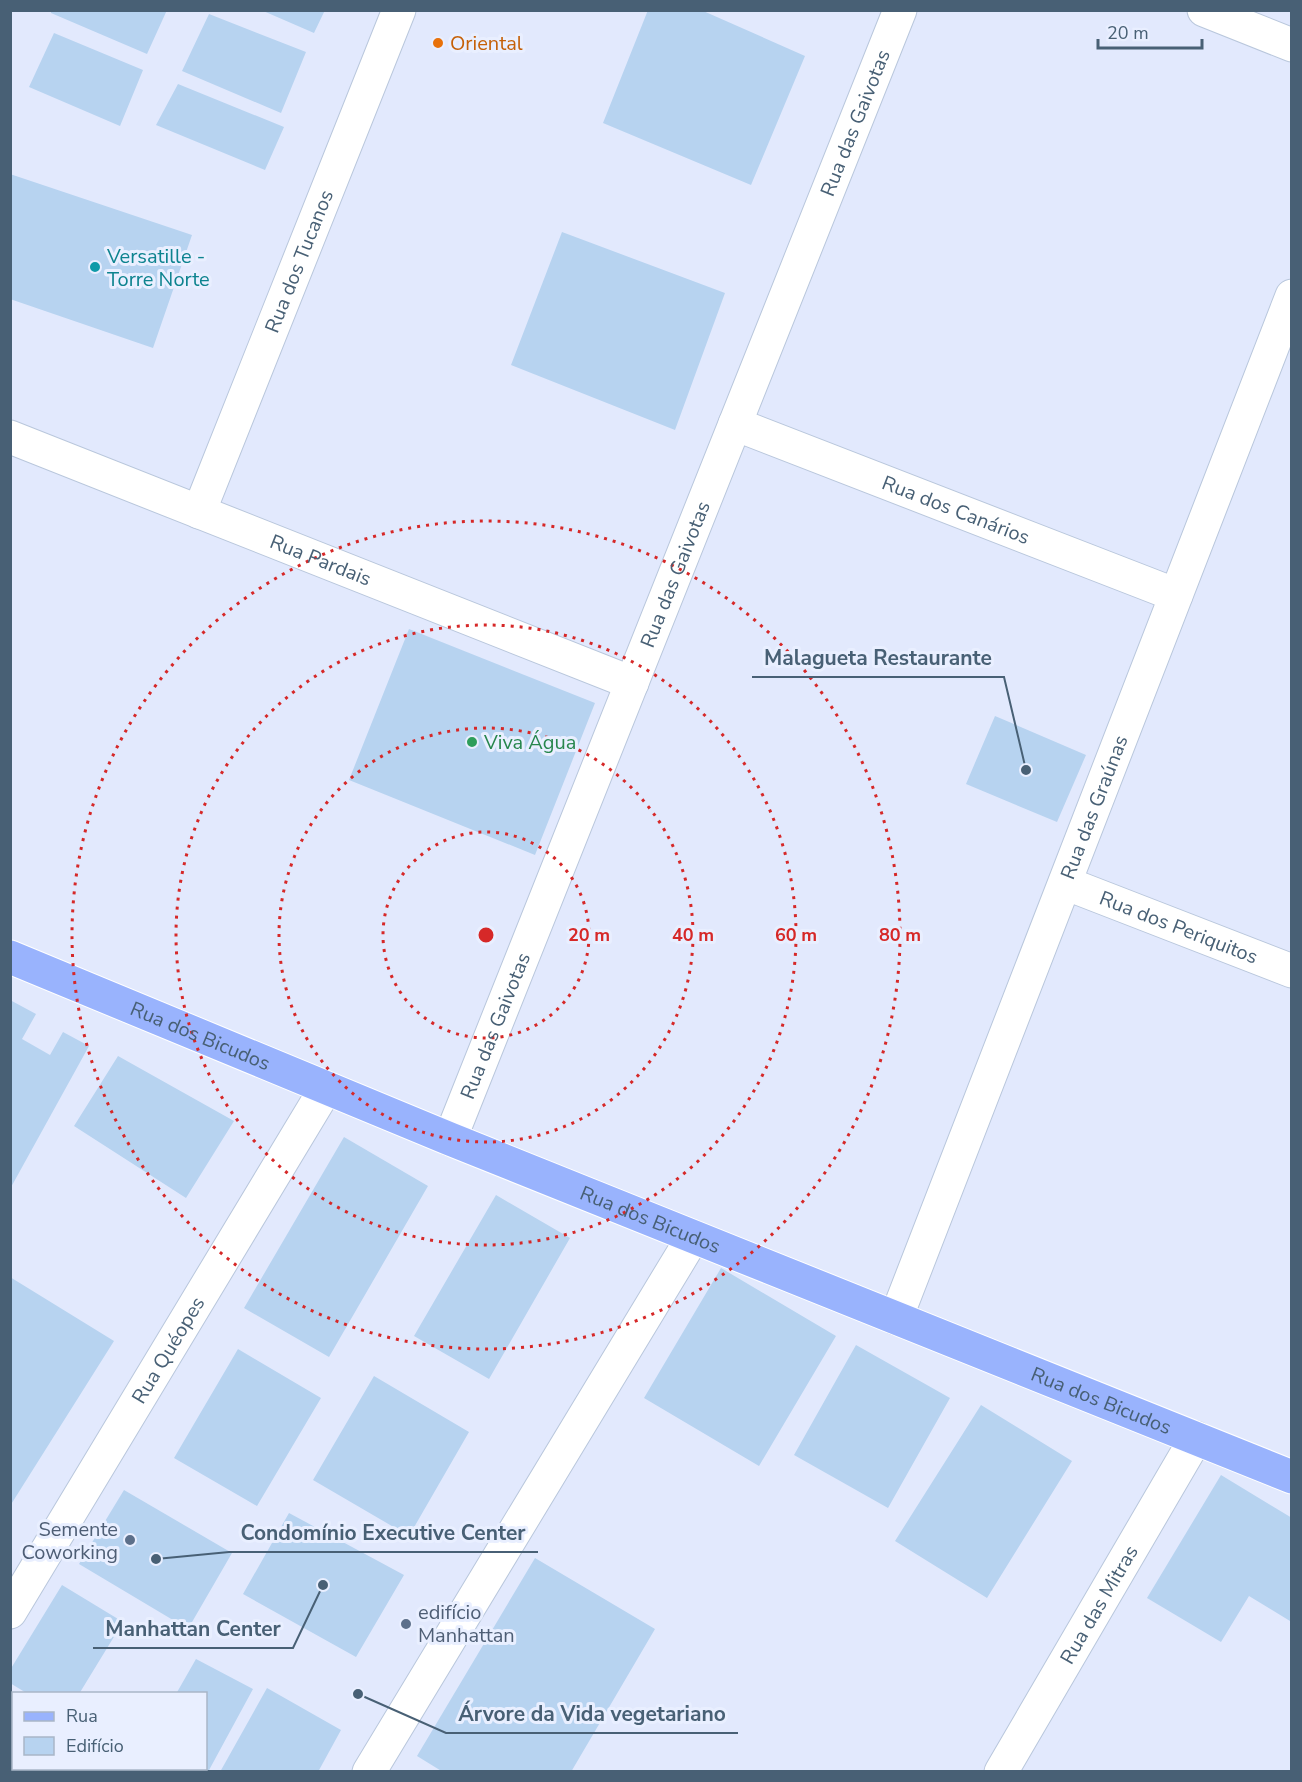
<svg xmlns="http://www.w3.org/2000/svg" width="1302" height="1782" viewBox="0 0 1302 1782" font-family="'Nunito Sans',sans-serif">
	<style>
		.building { fill: #b7d3f0 }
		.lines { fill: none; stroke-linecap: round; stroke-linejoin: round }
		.minor-casing { stroke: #b9c7dc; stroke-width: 35 }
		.major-casing { stroke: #fff; stroke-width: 35 }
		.minor { stroke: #fff; stroke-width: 33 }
		.major { stroke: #99b3fd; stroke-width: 33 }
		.ring { fill: none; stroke: #d62828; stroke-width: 3; stroke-dasharray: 3 6 }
		.food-dot { fill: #e8710a; stroke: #e9efff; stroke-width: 2 }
		.culture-dot { fill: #0f9aa8; stroke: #e9efff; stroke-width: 2 }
		.leisure-dot { fill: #2e9e5b; stroke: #e9efff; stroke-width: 2 }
		.service-dot { fill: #5c6f8a; stroke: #e9efff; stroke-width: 2 }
		.labels { text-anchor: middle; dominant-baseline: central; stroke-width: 6; stroke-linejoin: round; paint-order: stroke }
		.food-label { font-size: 20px; fill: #c56008; stroke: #e9efff; text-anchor: start }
		.street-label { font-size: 20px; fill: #486075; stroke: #e9efff }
		.culture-label { font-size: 20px; fill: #0d838f; stroke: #e9efff; text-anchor: start }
		.leisure-label { font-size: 20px; fill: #27864d; stroke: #e9efff; text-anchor: start }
		.service-label { font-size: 20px; fill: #4e5e75; stroke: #e9efff; text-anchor: end }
		.centre { fill: #d62828; stroke: #e9efff; stroke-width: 3 }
		.ring-label { font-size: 18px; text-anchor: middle; font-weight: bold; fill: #d62828; stroke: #e9efff; stroke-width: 6; stroke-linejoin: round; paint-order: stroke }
		.leader { fill: none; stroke: #486075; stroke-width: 2 }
		.callout-dot { fill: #486075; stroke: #e9efff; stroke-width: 2 }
		.callout-label { font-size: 21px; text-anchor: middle; font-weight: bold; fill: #486075; stroke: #e9efff; stroke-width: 6; stroke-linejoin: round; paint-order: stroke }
	</style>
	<rect width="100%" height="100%" fill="#e2e9fd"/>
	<path class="building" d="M51 10H167L147 54 51 13Z
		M261 10H325L314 33Z
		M648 10H701L805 56 751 185 603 123Z
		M209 14 306 52 281 113 182 71Z
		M54 33 143 70 120 126 29 87Z
		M178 84 284 127 265 170 156 125Z
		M10 174 192 235 153 348 10 299Z
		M562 232 725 293 675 430 511 365Z
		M409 629 595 703 535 855 349 780Z
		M995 716 1086 755 1057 822 966 784Z
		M10 1000 36 1014 22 1039 50 1055 63 1032 89 1046 10 1189Z
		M118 1056 234 1121 186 1198 74 1126Z
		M344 1137 428 1186 329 1357 244 1308Z
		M496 1195 570 1238 489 1379 414 1336Z
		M721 1268 836 1336 759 1466 644 1398Z
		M10 1277 114 1341 10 1506Z
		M856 1345 950 1398 888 1508 794 1455Z
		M238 1349 321 1398 257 1506 174 1458Z
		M374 1376 469 1432 409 1536 313 1480Z
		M981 1405 1072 1461 987 1598 895 1541Z
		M1221 1475 1292 1518V1619L1290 1621 1249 1596 1221 1642 1147 1598Z
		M124 1490 232 1553 188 1629 79 1564Z
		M289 1513 404 1575 356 1657 243 1594Z
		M535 1558 655 1629 571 1772H443L417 1756Z
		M62 1585 123 1622 79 1694H28L10 1683V1670Z
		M196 1659 253 1689 208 1772H131L133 1768H206V1694H176Z
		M267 1688 341 1730 318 1772H220Z"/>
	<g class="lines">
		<defs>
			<g id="minor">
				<path d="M1204 10 1292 45"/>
				<path id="s1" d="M735 424 1176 595"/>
				<path id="s2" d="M10 437 632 683"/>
				<path id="s3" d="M199 512 399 10"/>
				<path id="s4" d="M1065 883 1292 971"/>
				<path id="s5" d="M450 1139 900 10"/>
				<path id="s6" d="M896 1318 1292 296"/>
				<path id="s7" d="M10 1612 326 1088"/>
				<path d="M369 1772 693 1237"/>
				<path id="s8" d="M1001 1772 1196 1438"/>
			</g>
			<g id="major">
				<path id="s9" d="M10 957 450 1139 1292 1477"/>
				<path d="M16 1768 20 1772"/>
			</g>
		</defs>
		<use href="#minor" class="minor-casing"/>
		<use href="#major" class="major-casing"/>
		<use href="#minor" class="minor"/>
		<use href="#major" class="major"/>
	</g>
	<g class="ring">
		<circle cx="486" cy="935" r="103"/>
		<circle cx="486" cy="935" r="207"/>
		<circle cx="486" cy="935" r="310"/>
		<circle cx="486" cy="935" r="414"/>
	</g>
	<circle class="food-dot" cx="438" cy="43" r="6"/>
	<circle class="culture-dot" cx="95" cy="267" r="6"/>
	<circle class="leisure-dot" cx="472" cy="742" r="6"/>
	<g class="service-dot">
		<circle cx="130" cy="1540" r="6"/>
		<circle cx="406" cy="1624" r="6"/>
	</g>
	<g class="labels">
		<g class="food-label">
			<text x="450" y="43">Oriental</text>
		</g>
		<g class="street-label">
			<text stroke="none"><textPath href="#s5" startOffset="1094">Rua das Gaivotas</textPath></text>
			<text stroke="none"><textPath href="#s3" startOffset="270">Rua dos Tucanos</textPath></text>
			<text stroke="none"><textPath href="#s1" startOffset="237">Rua dos Canários</textPath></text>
			<text stroke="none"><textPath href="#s2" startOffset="334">Rua Pardais</textPath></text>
			<text stroke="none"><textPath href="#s5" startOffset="608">Rua das Gaivotas</textPath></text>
			<text stroke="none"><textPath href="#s6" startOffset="548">Rua das Graúnas</textPath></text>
			<text stroke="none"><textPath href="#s4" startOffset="122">Rua dos Periquitos</textPath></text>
			<text stroke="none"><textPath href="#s5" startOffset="122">Rua das Gaivotas</textPath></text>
			<text stroke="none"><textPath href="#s9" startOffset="206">Rua dos Bicudos</textPath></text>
			<text stroke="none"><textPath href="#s9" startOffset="692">Rua dos Bicudos</textPath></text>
			<text stroke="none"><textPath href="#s7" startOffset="306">Rua Quéopes</textPath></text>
			<text stroke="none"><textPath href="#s9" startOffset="1178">Rua dos Bicudos</textPath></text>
			<text stroke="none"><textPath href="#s8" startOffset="194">Rua das Mitras</textPath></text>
		</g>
		<g class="culture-label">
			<text x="107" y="256">Versatille -<tspan x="107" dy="23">Torre Norte</tspan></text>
		</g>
		<g class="leisure-label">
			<text x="484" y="742">Viva Água</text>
		</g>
		<g class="service-label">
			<text x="118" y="1529">Semente<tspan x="118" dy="23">Coworking</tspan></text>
			<text x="418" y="1612" text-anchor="start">edifício<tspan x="418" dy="23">Manhattan</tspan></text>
		</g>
	</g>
	<circle cx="486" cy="935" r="9" class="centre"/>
	<g class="ring-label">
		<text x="589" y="941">20 m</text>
		<text x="693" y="941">40 m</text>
		<text x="796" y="941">60 m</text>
		<text x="900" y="941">80 m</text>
	</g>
	<path class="leader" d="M1026 770L1004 677H752M156 1559L229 1552H538M323 1585L293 1648H93M358 1694L446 1733H738"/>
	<g class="callout-dot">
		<circle cx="1026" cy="770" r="6"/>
		<circle cx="156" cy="1559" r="6"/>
		<circle cx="323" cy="1585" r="6"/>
		<circle cx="358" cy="1694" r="6"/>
	</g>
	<g class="callout-label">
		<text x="878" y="665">Malagueta Restaurante</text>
		<text x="383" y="1540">Condomínio Executive Center</text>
		<text x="193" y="1636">Manhattan Center</text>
		<text x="592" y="1721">Árvore da Vida vegetariano</text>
	</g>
	<rect width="1302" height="1782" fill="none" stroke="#486075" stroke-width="24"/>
	<rect x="12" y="1692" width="195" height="78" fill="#e9efff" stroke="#a9b6c8" stroke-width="1.5"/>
	<rect x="24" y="1712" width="30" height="9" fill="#99b3fd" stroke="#a9b6c8" stroke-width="1.5"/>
	<text x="66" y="1722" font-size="18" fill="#486075">Rua</text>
	<rect x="24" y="1737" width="30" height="18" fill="#b7d3f0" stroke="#a9b6c8" stroke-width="1.5"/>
	<text x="66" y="1752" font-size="18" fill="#486075">Edifício</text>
	<path d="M1098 39v9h104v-9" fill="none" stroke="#486075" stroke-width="3"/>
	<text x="1107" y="39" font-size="18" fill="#486075" stroke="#e9efff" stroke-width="4.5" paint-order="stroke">20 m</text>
</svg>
